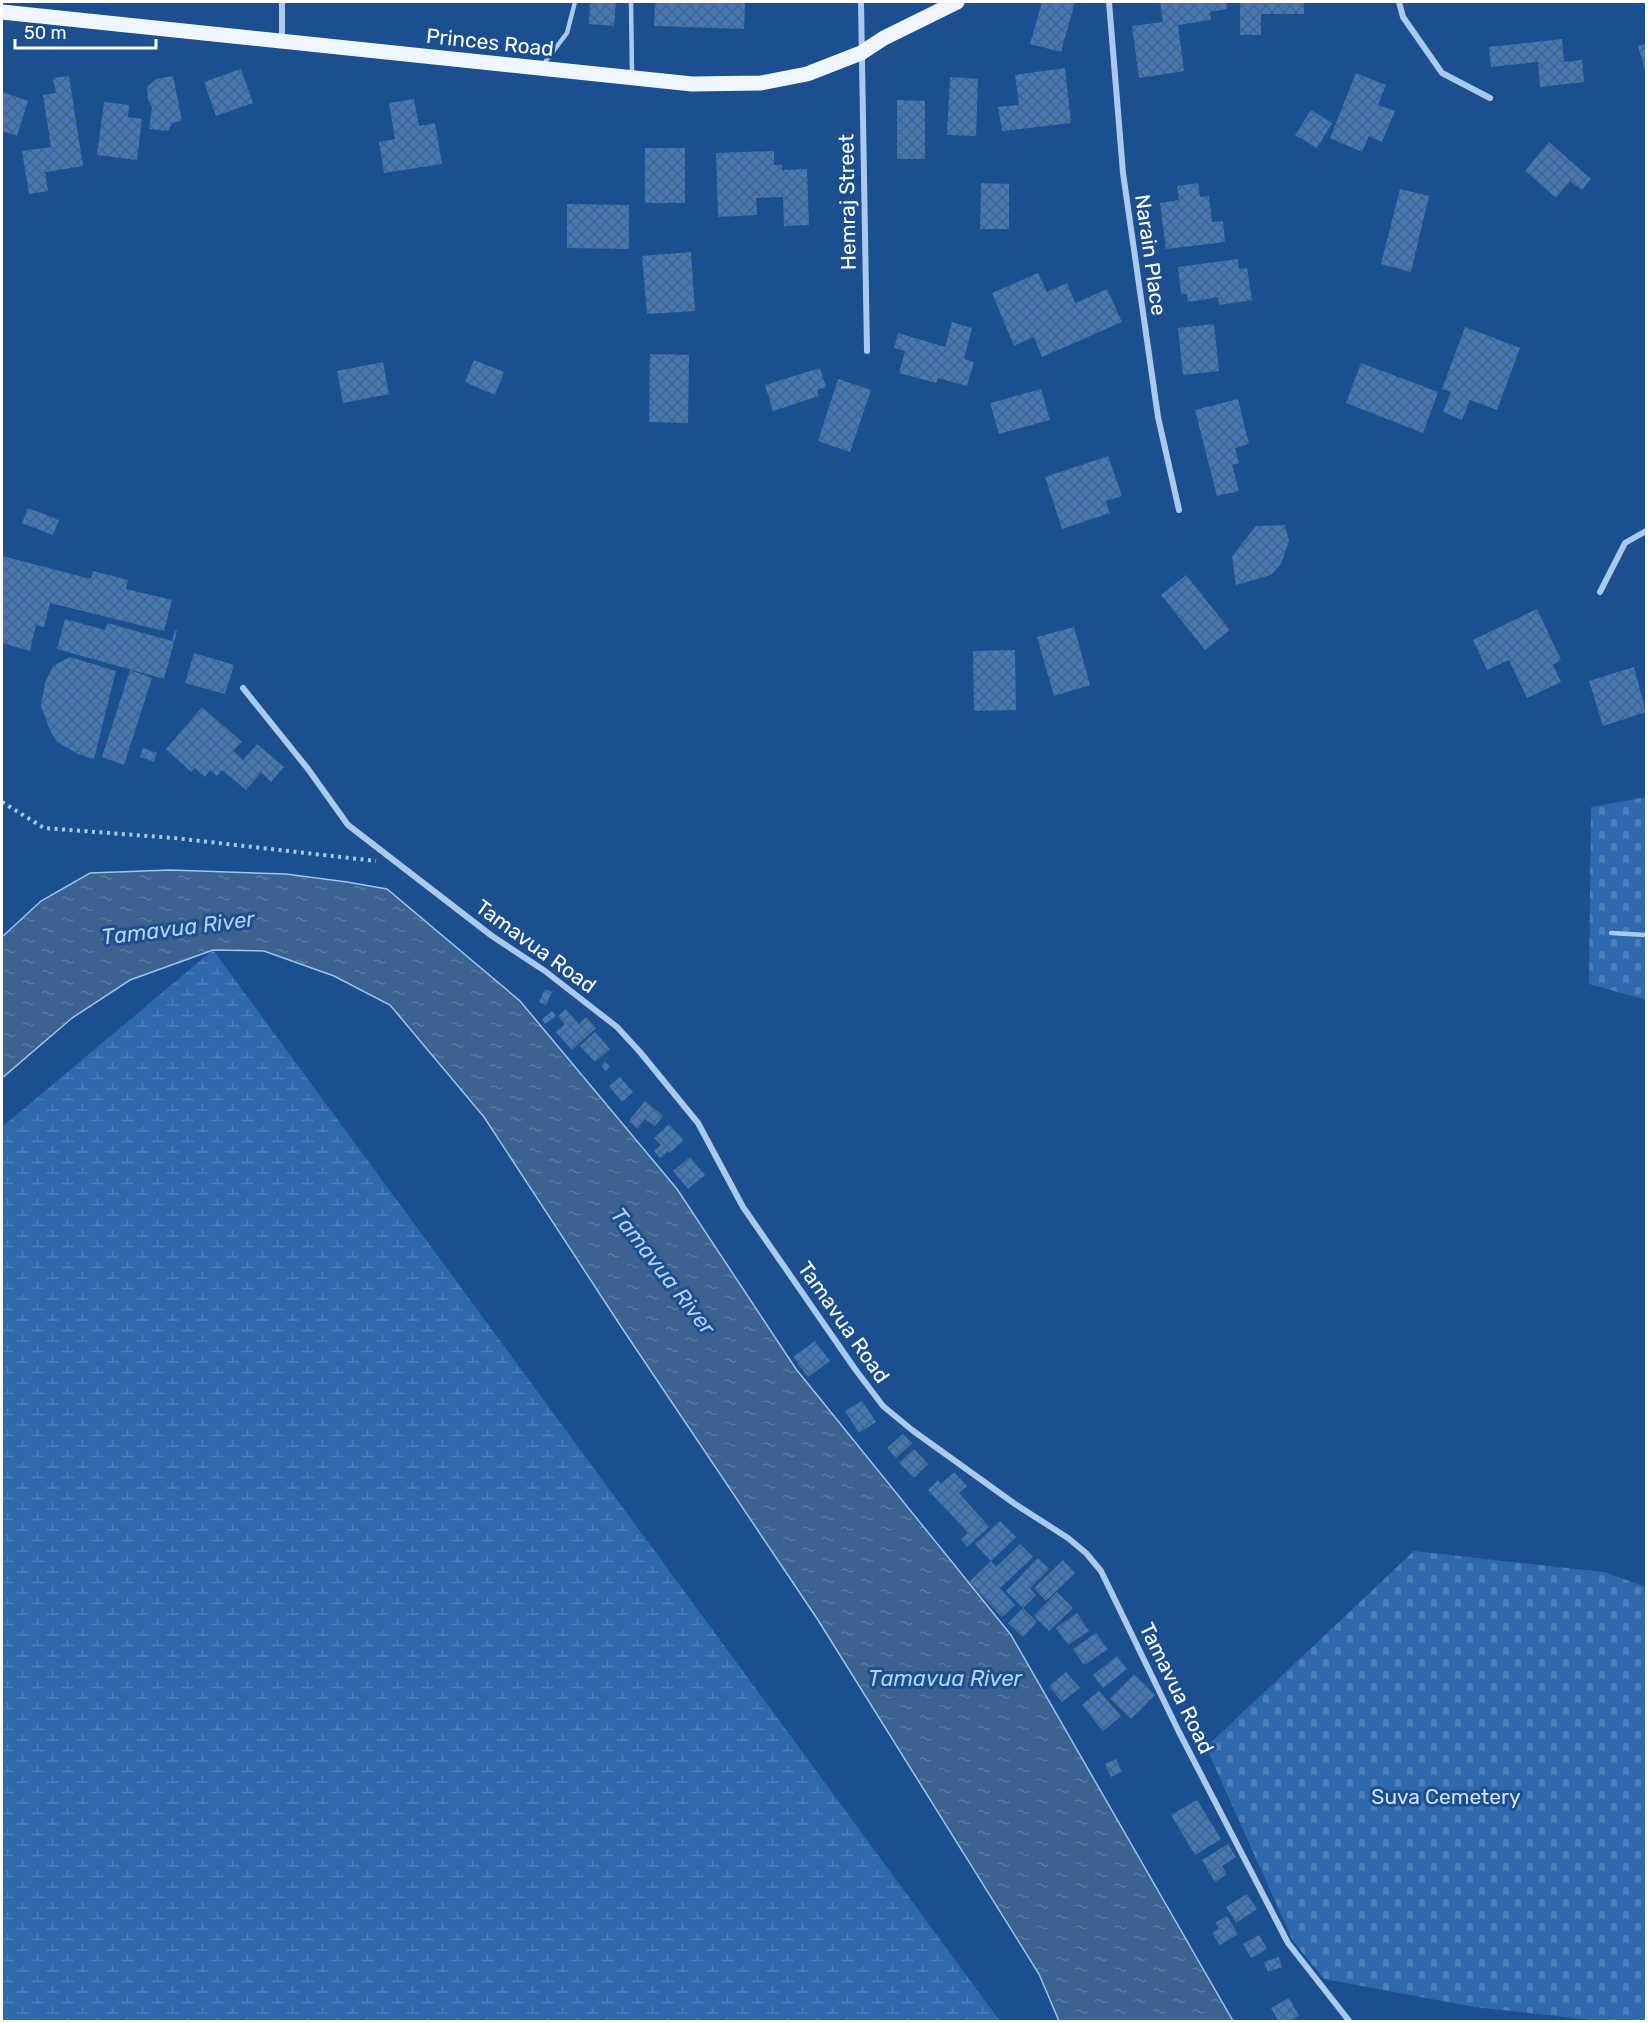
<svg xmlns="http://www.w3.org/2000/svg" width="1648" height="2023" viewBox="0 0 1648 2023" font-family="Rubik,sans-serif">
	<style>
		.wetland { fill: url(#wetland-marsh) }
		.cemetery { fill: url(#cemetery-stones) }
		.water { fill: url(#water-ripples); stroke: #9cc4f0; stroke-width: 1.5 }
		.building { fill: url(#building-cross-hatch) }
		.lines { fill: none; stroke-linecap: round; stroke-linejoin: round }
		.path { stroke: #a9c9ee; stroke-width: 4; stroke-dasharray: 3 4.5; stroke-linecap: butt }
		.lane { stroke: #a9c9ee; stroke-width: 4.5 }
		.street { stroke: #a9c9ee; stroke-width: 6 }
		.primary { stroke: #f0f6ff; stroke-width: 15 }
		.labels { text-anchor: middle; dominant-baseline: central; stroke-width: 6; stroke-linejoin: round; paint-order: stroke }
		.street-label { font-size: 21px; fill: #fff; stroke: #1b4f8f }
		.park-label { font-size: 21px; fill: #cfe3fa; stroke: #1b4f8f }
		.water-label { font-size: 22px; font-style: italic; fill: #b5d3f5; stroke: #1b4f8f }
	</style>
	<defs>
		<pattern id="wetland-marsh" width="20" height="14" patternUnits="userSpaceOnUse" patternTransform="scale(1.5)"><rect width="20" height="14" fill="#2e69ad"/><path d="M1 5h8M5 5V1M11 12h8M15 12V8" fill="none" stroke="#4d80b9"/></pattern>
		<pattern id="cemetery-stones" width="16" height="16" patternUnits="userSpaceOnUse" patternTransform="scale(1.5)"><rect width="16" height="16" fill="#2e69ad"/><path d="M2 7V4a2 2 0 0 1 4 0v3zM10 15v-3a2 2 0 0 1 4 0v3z" fill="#4d80b9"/></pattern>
		<pattern id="water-ripples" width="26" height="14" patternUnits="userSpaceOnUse" patternTransform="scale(1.5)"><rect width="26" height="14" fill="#3c6290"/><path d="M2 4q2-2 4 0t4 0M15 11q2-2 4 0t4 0" fill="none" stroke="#597aa1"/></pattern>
		<pattern id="building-cross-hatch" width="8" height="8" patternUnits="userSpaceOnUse" patternTransform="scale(1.5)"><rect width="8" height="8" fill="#4478b7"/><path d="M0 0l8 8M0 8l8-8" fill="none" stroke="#486282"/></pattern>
	</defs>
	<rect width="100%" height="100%" fill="#1b4f8f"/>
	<path class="wetland" d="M213 950 1000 2021 2 2022V1127Z"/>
	<path class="cemetery" d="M1646 797V1000L1589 984 1591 807Z
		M1414 1551 1604 1572 1646 1587V2021H1599L1474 2007 1324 1979 1293 1941 1206 1747Z"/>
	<path class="water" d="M170 870 286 874 347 882 387 889 520 1001 677 1189 796 1369 1011 1635 1233 2021H1059L1039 1974 818 1620 622 1328 484 1117 390 1005 334 976 264 951 213 950 130 980 72 1018 2 1078V937L41 901 90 873Z"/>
	<path class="building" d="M590 2H616L614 26 589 24Z
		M655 2H745L744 29 654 26Z
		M1042 2H1075L1061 52 1030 44Z
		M1160 2H1226L1227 9 1210 12 1211 20 1178 25 1184 71 1139 78 1132 26 1163 22Z
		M1240 2H1304V14H1261V35H1240Z
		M1562 39 1564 62 1582 60 1584 82 1540 87 1538 62 1491 67 1489 47Z
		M1646 44V74L1638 46Z
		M1065 68 1071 123 1002 131 998 107 1019 105 1015 75Z
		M241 69 253 103 216 116 204 82Z
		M1356 73 1386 85 1378 105 1395 111 1382 142 1369 136 1362 152 1330 138Z
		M69 76 83 166 45 172 48 191 29 194 22 151 51 147 43 95 56 93 53 78Z
		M173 76 182 121 172 123 168 131 149 129 152 107 148 100 147 87 156 79Z
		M950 77 978 79 976 136 947 135Z
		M2 92 28 101 17 136 2 131Z
		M414 99 419 126 435 123 442 164 384 173 379 142 395 139 389 103Z
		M897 100 925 101V159H897Z
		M104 102 129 105 128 117 142 119 137 160 97 155Z
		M1311 110 1332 123 1317 148 1295 135Z
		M1549 142 1591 179 1582 190 1570 181 1556 198 1525 171Z
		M645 148H685V203H645Z
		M774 151V165H782V170L807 169 809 225 784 226 783 197 756 198 757 215 718 217 716 153Z
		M981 183 1009 184V229H980Z
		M1198 183 1200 197 1209 196 1212 222 1223 221 1225 242 1166 249 1160 203 1179 200 1177 186Z
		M1400 189 1429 196 1411 272 1381 264Z
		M567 204 629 205V249L567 248Z
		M691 252 695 311 647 314 642 256Z
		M1238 259 1239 269 1247 268 1252 300 1219 305 1218 297 1188 302 1187 294H1181L1178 267Z
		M1038 273 1047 292 1067 283 1075 303 1107 289 1122 322 1042 357 1034 337 1014 346 992 293Z
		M952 322 972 328 964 359 974 362 967 386 938 378 936 383 899 373 905 351 894 348 898 333 945 347Z
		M1214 324 1219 371 1183 375 1178 328Z
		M1465 327 1520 348 1497 410 1470 400 1462 420 1443 412 1451 392 1442 389Z
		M650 354 689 355 688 423 649 422Z
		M474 360 504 372 495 395 465 382Z
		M383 362 389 394 343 403 337 371Z
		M1361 363 1438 392 1423 433 1346 403Z
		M820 368 826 387 817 390 819 396 773 411 765 385Z
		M838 379 871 390 850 452 818 441Z
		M1041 389 1050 420 999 434 990 403Z
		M1238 399 1249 444 1235 448 1239 463 1232 465 1239 491 1217 496 1195 410Z
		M1108 456 1122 496 1106 501 1110 513 1062 529 1045 477Z
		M28 508 59 520 53 535 22 523Z
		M1285 525 1289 541 1281 564 1271 575 1236 585 1232 556 1256 526Z
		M2 556 91 579 93 571 128 580 126 589 172 600 164 631 50 603 44 627 36 625 30 651 2 643Z
		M1186 575 1230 630 1205 650 1161 595Z
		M1537 609 1561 660 1553 665 1561 682 1527 698 1509 660 1487 670 1473 640Z
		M65 619 105 630 107 623 172 641 175 630 177 631 164 679 57 649Z
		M1074 627 1090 685 1054 696 1037 637Z
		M1015 650 1016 710 974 711 973 651Z
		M194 653 234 665 225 694 185 683Z
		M70 657 116 671 94 759 78 754 57 742 49 728 41 706 45 683 53 666Z
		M1634 667 1646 712 1603 726 1589 681Z
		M130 670 152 678 124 765 102 757Z
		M202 707 242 742 233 751 243 760 257 744 284 767 271 782 261 772 246 790 222 770 217 776 210 770 205 777 195 768 191 772 166 749Z
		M143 748 157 753 154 762 140 757Z
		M545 989 552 992 546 1005 539 1002Z
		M566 1009 579 1024 586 1017 596 1028 572 1050 556 1032 565 1024 558 1016Z
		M552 1011 556 1016 545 1024 542 1019Z
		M595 1032 610 1049 595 1062 580 1046Z
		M605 1061 610 1066 606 1071 601 1066Z
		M620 1077 633 1092 622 1102 609 1086Z
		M645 1101 663 1116 655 1126 645 1119 637 1129 629 1121Z
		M669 1124 684 1140 670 1153 668 1151 660 1158 654 1151 661 1145 654 1138Z
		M690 1157 705 1175 688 1189 673 1171Z
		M815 1341 830 1361 808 1377 793 1357Z
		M862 1401 876 1422 859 1433 845 1411Z
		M903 1434 912 1443 896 1458 887 1448Z
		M914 1449 928 1464 914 1478 899 1463Z
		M954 1472 967 1486 959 1493 989 1527 967 1547 961 1539 968 1533 928 1490 938 1480 941 1484Z
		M1000 1521 1016 1537 991 1561 996 1567 1020 1544 1033 1557 1000 1588 1015 1605 1002 1617 969 1582 991 1561 975 1544Z
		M1038 1558 1049 1569 1030 1588 1036 1595 1023 1608 1037 1622 1023 1637 1008 1623 1023 1608 1006 1591Z
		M1063 1560 1075 1573 1046 1601 1034 1588Z
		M1057 1592 1073 1608 1049 1631 1034 1616Z
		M1077 1613 1089 1631 1068 1645 1056 1628Z
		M1096 1633 1108 1649 1084 1665 1073 1649Z
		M1117 1656 1127 1669 1103 1688 1093 1675Z
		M1066 1672 1080 1688 1062 1702 1049 1686Z
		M1134 1674 1155 1695 1131 1719 1110 1699Z
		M1099 1691 1121 1716 1103 1731 1082 1705Z
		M1116 1759 1122 1772 1111 1777 1105 1764Z
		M1197 1800 1221 1839 1195 1855 1171 1815Z
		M1228 1844 1236 1857 1222 1866 1227 1874 1215 1882 1202 1860Z
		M1247 1894 1257 1909 1236 1923 1226 1907Z
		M1227 1916 1238 1934 1220 1945 1212 1933 1219 1929 1215 1923Z
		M1259 1935 1267 1949 1251 1958 1243 1944Z
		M1279 1957 1282 1967 1268 1972 1264 1962Z
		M1289 1998 1299 2016 1289 2022H1279L1271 2008Z"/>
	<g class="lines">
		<path class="path" d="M2 802 44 828 174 838 376 861"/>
		<path class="lane" d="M631 2 632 74
			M542 66 567 33 575 2
			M1611 933 1646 935"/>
		<path class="street" d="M282 2V41
			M861 2 867 351
			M1109 2 1123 173 1158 417 1179 510
			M1399 2 1403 17 1442 73 1490 98
			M1600 592 1625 543 1646 531
			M243 688 308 769 348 825 492 936 545 971 617 1027 640 1052 698 1123 743 1207 855 1369 883 1406 912 1430 1015 1504 1068 1538 1086 1553 1101 1571 1179 1732 1288 1943 1350 2022"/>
		<path class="primary" d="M2 12 692 84 761 83 807 74 861 53 884 38 957 2"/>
	</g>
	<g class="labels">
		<g class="street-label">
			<text transform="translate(490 42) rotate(6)">Princes Road</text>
			<text transform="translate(847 202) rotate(-91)">Hemraj Street</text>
			<text transform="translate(1151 255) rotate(82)">Narain Place</text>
			<text transform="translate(536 946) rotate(36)">Tamavua Road</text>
			<text transform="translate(844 1322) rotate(55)">Tamavua Road</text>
			<text transform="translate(1177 1688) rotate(64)">Tamavua Road</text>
		</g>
		<g class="park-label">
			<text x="1446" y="1796">Suva Cemetery</text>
		</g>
		<g class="water-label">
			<text transform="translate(178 928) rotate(-7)">Tamavua River</text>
			<text transform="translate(663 1271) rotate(52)">Tamavua River</text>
			<text x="945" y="1678">Tamavua River</text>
		</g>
	</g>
	<rect width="1648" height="2023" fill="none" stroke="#ffffff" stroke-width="6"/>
	<path d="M15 39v9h141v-9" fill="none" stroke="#ffffff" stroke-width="3"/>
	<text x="24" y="39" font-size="18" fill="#ffffff" stroke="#1b4f8f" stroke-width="4.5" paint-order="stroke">50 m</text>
</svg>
